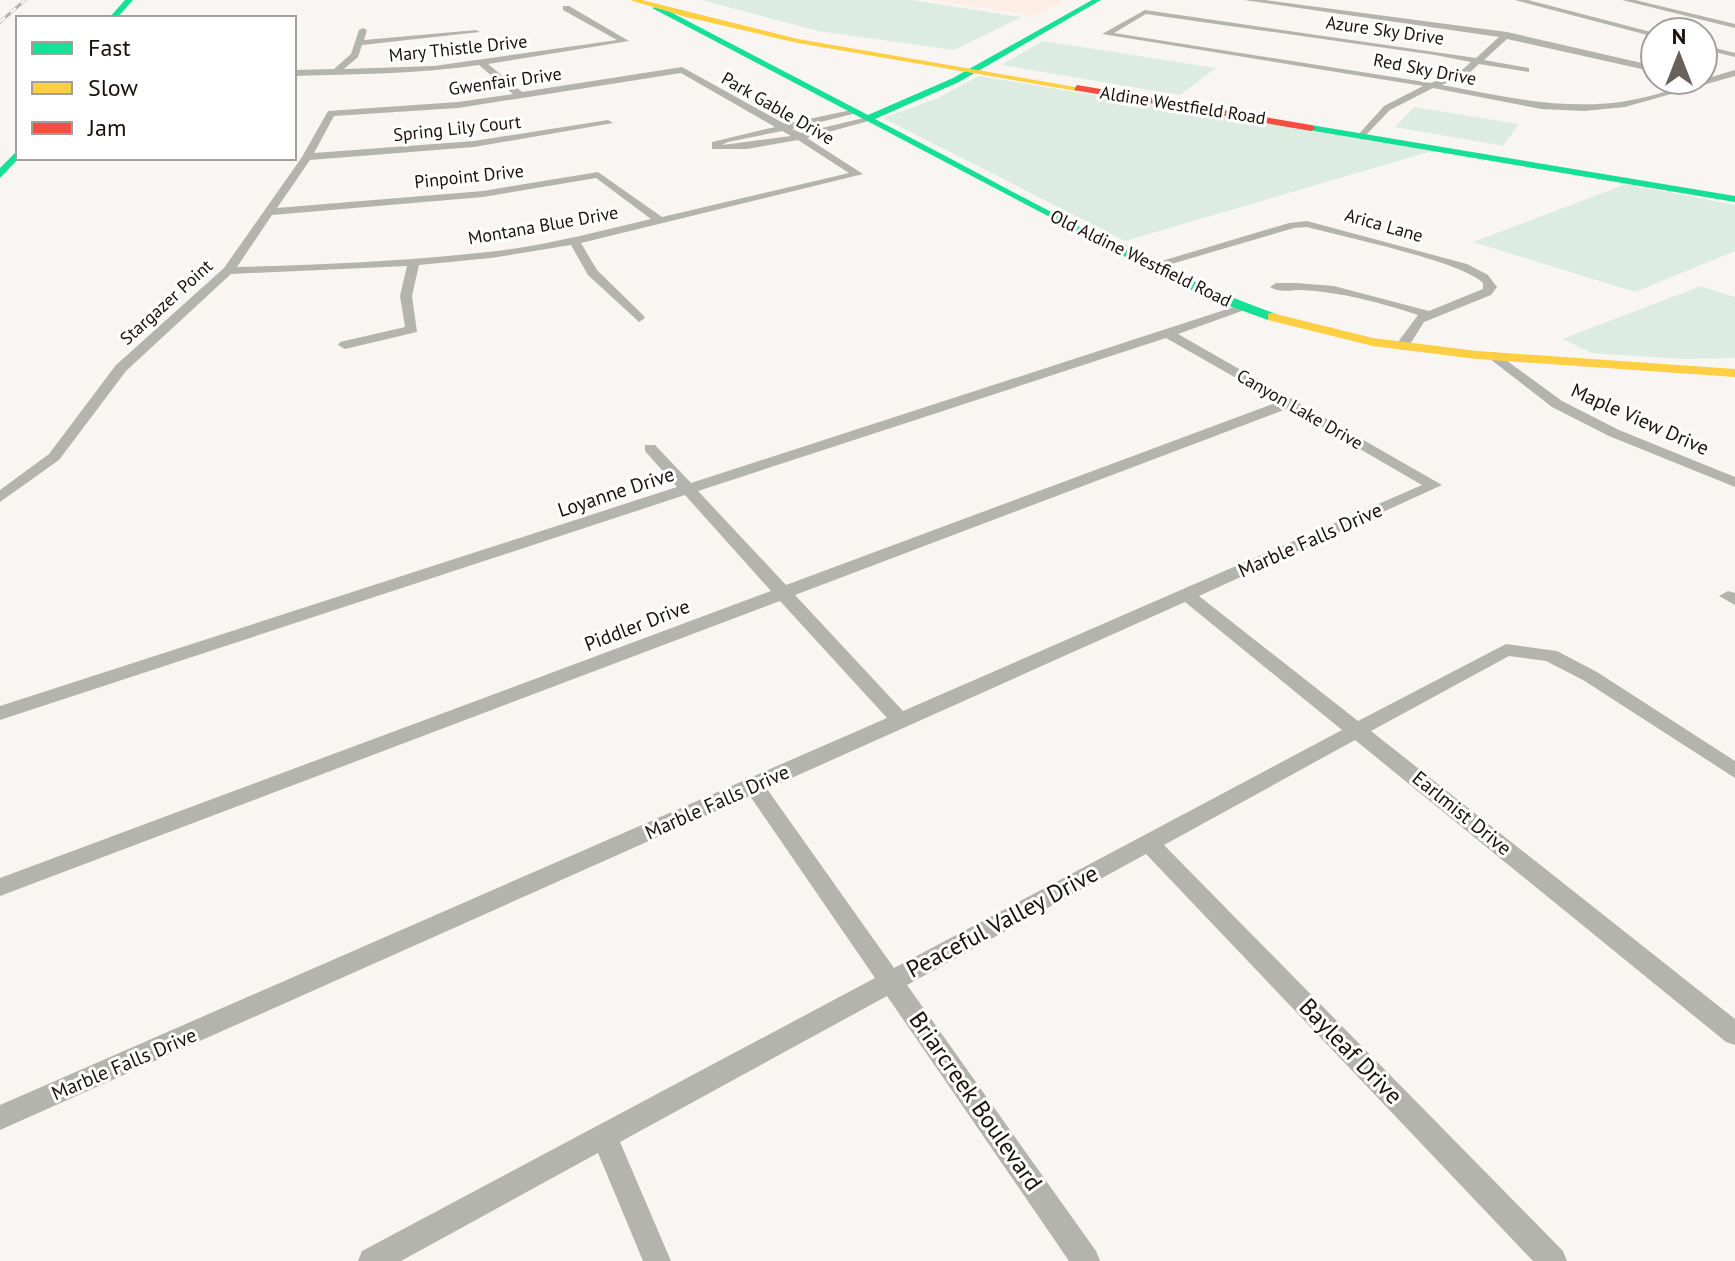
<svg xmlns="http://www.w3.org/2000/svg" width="1735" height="1261" viewBox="0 0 1735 1261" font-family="'PT Sans',sans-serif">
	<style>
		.built { fill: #fcede5 }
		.green { fill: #ddece2 }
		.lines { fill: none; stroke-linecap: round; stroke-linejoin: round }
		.street { fill: #b4b4af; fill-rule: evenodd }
		.fast { fill: #16e098; fill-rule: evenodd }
		.slow { fill: #ffcf43; fill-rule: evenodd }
		.jam { fill: #f24e42; fill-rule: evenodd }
		.rail-casing { stroke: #b6b4b2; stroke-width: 3 }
		.rail { stroke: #fff; stroke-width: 2; stroke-dasharray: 7; stroke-linecap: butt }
		.labels { text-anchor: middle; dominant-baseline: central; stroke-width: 6; stroke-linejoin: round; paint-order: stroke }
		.far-street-label { font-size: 18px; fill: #1b100a; stroke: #fff }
		.street-label { font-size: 20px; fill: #1b100a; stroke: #fff }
		.near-street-label { font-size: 24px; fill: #1b100a; stroke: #fff }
	</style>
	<rect width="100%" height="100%" fill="#f9f5f3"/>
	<path class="built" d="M929 0H1064L1034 16Z"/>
	<path class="green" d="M701 0H912L1022 17 954 50 818 31Z
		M1043 41 1216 68 1180 95 1001 65Z
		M979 76 1432 151 1125 241 883 118 938 98Z
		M1414 107 1519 124 1503 146 1395 127Z
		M1626 184 1735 205V251L1635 292 1473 242Z
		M1701 286 1735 297V358L1681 359 1592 353 1562 339Z"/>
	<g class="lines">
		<path class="street" d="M1244 0H1265L1507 32 1655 66V72L1507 39 1484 60 1529 68V72L1479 64 1468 74 1442 85C1502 96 1560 110 1621 102 1660 96 1698 80 1735 70V76L1625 107 1584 111 1541 109 1433 88 1390 110 1363 138 1358 135 1384 106 1423 86 1102 34 1145 10 1476 58 1499 37ZM1146 14 1435 55 1471 62 1462 70 1431 83 1114 33Z
			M1515 0H1528L1655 33V37Z
			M1622 0H1635L1735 24V28Z
			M563 6H569L629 41 488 64 522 92 682 67 785 124 856 109 861 112 792 129 801 133 872 116V120L807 138 863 174 581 243 597 270 643 315 645 318 639 322 588 275 571 245 491 258 419 265 412 296 417 332 345 349 338 345 340 342 405 327 400 296 407 266 231 274 126 371 59 460 0 502V490L49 454 116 365 224 268 302 157 328 111 458 102 513 94 479 65C418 74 356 74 294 76V70L334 69 351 54 359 30 363 28 367 30 364 40 476 30 480 32 362 45 358 57 344 69 434 66 617 40 563 10ZM681 73 775 127 712 142V149H747L798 140 849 173 662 217 598 172 483 191 277 208 310 160 474 147 613 123 608 120 474 141 314 153 334 116 458 108ZM782 131 791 136 722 145 728 142ZM596 178 651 219C597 232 543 246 488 252 405 261 321 265 237 267L272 215 483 197Z
			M1703 45 1735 53V57L1703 49Z
			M1307 221 1467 264 1488 275 1497 287 1491 295 1424 322 1407 349 1402 350 1395 346 1418 315C1379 302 1341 292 1300 290 1290 290 1278 293 1270 287L1276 283H1296L1334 286 1429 311 1483 289V283C1461 261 1343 237 1307 227L1294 228 1151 270 1145 266 1289 223Z
			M1240 305 1250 308 1178 334 1442 485 1199 596 1358 721 1506 644 1557 651 1597 672 1735 761V778L1583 680 1546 661 1509 656 1371 731 1735 1019V1045L1726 1042 1355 740 1164 845 1563 1251 1567 1261H1533L1146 854 907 985 1096 1251 1100 1261H1069L887 996 620 1142 671 1261H643L598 1153 401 1261H358L362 1251 875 978 750 796 0 1130V1105L887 718 780 601 0 896V878L771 591 685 495 0 720V706L677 487 645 451V445H655L691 483ZM1166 338 1278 402 786 585 698 491ZM1289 408 1422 485 903 711 795 595ZM1185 602 1342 730 894 968 767 789Z
			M1495 352 1562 401 1619 430 1735 477V487L1609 436 1552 407 1490 359V353Z
			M1728 591 1735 593V605L1719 596Z"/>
		<path class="fast" d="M125 0H133L117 18H109Z
			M1092 0H1101L959 82 875 119C1007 187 1137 264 1276 314V320H1268L1210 299 1141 265 652 8 659 6 868 115 953 78Z
			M1311 125 1735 196V202L1308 130 1306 128Z
			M18 150 19 158 0 178V168Z"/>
		<path class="slow" d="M630 0H642L798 39 1081 88 1077 91 798 43 686 17Z
			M1272 313 1373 338 1477 351 1735 369V377L1477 359 1373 346 1268 320V314Z"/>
		<path class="jam" d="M1077 85 1311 125 1316 128 1311 131 1074 90Z"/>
		<defs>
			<path id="rail" d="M0 22 25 0"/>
		</defs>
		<use href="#rail" class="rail-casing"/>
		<use href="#rail" class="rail"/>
	</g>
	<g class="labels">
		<g class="far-street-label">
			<text transform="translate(1385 30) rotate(8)">Azure Sky Drive</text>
			<text transform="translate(458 48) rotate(-6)">Mary Thistle Drive</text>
			<text transform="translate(1425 69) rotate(11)">Red Sky Drive</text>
			<text transform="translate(505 81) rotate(-8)">Gwenfair Drive</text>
			<text transform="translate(1183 105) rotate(9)">Aldine Westfield Road</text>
			<text transform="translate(778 108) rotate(30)">Park Gable Drive</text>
			<text transform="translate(457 128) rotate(-6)">Spring Lily Court</text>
			<text transform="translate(469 176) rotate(-6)">Pinpoint Drive</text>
			<text transform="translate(543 225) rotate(-10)">Montana Blue Drive</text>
			<text transform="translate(1384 225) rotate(16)">Arica Lane</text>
			<text transform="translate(1141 258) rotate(26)">Old Aldine Westfield Road</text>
			<text transform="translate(166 302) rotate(-42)">Stargazer Point</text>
			<text transform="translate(1300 409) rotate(30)">Canyon Lake Drive</text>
		</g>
		<g class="street-label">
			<text transform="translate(1640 419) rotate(24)">Maple View Drive</text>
			<text transform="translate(616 492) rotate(-18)">Loyanne Drive</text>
			<text transform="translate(1310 540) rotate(-24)">Marble Falls Drive</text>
			<text transform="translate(637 625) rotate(-21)">Piddler Drive</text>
			<text transform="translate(717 802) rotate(-24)">Marble Falls Drive</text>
			<text transform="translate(1462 813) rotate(39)">Earlmist Drive</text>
			<text transform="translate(124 1064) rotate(-23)">Marble Falls Drive</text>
		</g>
		<g class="near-street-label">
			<text transform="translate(1002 921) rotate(-28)">Peaceful Valley Drive</text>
			<text transform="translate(1351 1051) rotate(46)">Bayleaf Drive</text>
			<text transform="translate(976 1101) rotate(55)">Briarcreek Boulevard</text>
		</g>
	</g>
	<rect x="16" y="16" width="280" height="144" fill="#ffffff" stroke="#a49f9d" stroke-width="2"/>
	<rect x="32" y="42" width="40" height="12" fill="#16e098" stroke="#a49f9d" stroke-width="2"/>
	<text x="88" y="56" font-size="24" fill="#1b100a">Fast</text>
	<rect x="32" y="82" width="40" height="12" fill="#ffcf43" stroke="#a49f9d" stroke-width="2"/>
	<text x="88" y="96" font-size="24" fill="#1b100a">Slow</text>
	<rect x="32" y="122" width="40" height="12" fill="#f24e42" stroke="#a49f9d" stroke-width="2"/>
	<text x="88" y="136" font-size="24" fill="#1b100a">Jam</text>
	<g transform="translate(1679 56)"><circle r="38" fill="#ffffff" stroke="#a49f9d" stroke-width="2"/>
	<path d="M0-6L14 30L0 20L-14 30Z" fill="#69605c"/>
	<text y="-12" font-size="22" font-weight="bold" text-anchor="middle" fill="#1b100a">N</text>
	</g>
</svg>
